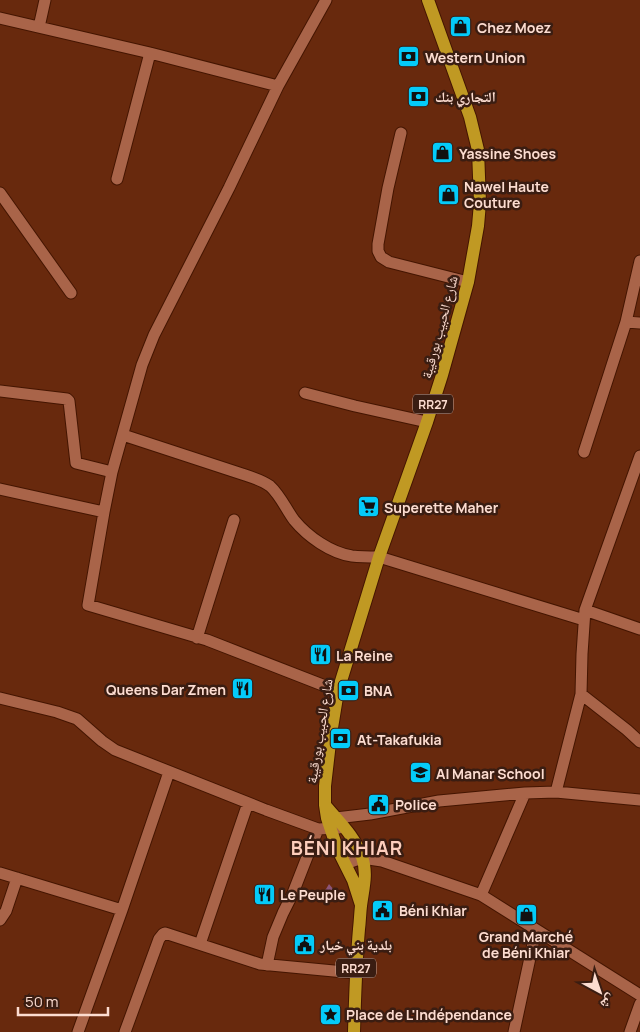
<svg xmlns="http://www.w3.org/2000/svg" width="640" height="1032" viewBox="0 0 640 1032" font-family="Manrope,'Noto Naskh Arabic',sans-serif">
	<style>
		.green { fill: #8c5578 }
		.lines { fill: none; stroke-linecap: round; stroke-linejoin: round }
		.street-casing { stroke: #441501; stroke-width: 13 }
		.primary-casing { stroke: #441501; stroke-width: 14 }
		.street { stroke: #a96449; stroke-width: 11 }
		.primary { stroke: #c09923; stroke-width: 12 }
		.labels { text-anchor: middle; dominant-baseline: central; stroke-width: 5; stroke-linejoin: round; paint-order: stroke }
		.shield { fill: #3a1d12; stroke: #c2a397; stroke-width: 1 }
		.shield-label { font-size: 12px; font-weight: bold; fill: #fcdcd0 }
		.poi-label { font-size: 14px; font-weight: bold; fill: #fcdcd0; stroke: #3a1d12; text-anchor: start }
		.street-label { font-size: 14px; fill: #fcdcd0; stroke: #3a1d12 }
		.district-label { font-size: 19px; font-weight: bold; letter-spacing: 1px; fill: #fdcebc; stroke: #3a1d12 }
	</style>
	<rect width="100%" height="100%" fill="#68290d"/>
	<path class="green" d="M329 884 340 897 339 899 319 898 318 896 326 889Z"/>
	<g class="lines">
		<defs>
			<path id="street" d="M326 0 278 86 229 188 154 335 142 365 112 472 104 512 88 605 207 640 338 691
				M0 18 150 53 278 86
				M39 27 45 0
				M401 133 388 188 378 244V251L381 257 389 262 468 282
				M117 179 150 53
				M0 193 71 293
				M626 322 640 323
				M0 391 67 399 69 401 76 463 112 472
				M305 393 355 406 427 422
				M123 435 242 474C251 477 262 480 270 486 280 495 286 509 294 520 308 537 331 553 352 556 361 557 370 557 379 557L584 620
				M584 452 626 322 640 261
				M0 489 104 512
				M585 610 640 629
				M197 638 234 520
				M581 694 627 730 640 742
				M0 698 57 712 77 719 102 741 115 750 266 810 318 829 339 828
				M556 792 581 694 582 654 585 610 640 456
				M336 818 370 814 439 801 525 793 556 792 640 800
				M345 864 362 858 382 861 481 895 640 995
				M0 873 122 910
				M481 895 525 793
				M0 920 6 911 17 878
				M200 944 248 803
				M267 965 273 937 283 913 293 893 318 829
				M78 1032 122 910 169 772
				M125 1032 159 939 163 934 165 933 260 964 355 973
				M514 1032 536 930
				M630 1032 640 1004"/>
			<path id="primary" d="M325 805C339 822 354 835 362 857 368 874 363 889 361 906 360 914 360 921 359 929 356 963 355 998 354 1032
				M361 905 353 880 337 848 327 818 325 805V786L331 734 338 691 379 557 427 422 442 375 468 282 478 226 480 203 478 150 470 117 428 0"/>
		</defs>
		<use href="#street" class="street-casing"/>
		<use href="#primary" class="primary-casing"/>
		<use href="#street" class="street"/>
		<use href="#primary" class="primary"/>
	</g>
	<defs>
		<symbol id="shop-square" viewBox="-11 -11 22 22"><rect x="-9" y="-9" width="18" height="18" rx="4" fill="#04cbf9" stroke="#3a1d12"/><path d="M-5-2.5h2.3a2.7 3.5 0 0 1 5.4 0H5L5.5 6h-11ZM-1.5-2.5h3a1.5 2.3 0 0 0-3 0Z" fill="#111"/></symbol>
		<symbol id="bank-square" viewBox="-11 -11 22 22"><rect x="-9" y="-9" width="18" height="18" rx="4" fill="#04cbf9" stroke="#3a1d12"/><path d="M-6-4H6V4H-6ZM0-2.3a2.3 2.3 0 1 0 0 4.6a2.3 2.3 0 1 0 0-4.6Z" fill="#111"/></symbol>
		<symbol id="supermarket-square" viewBox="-11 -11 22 22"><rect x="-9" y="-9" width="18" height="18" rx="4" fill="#04cbf9" stroke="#3a1d12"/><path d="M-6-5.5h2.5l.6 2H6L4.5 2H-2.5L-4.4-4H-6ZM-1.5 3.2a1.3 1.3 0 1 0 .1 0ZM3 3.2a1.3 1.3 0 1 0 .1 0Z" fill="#111"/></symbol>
		<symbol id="restaurant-square" viewBox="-11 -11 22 22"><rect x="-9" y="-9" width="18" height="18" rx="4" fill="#04cbf9" stroke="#3a1d12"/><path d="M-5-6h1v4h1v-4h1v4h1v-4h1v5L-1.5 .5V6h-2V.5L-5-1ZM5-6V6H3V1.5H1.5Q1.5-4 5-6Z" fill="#111"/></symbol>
		<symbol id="school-square" viewBox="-11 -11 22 22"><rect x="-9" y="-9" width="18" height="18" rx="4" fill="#04cbf9" stroke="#3a1d12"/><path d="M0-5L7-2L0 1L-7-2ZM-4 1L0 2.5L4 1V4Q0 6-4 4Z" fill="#111"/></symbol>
		<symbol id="civic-square" viewBox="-11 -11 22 22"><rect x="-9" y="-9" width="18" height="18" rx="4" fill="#04cbf9" stroke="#3a1d12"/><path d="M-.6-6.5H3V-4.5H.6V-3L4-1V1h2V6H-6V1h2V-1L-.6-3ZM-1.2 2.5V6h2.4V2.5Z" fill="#111"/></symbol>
		<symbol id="sight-square" viewBox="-11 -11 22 22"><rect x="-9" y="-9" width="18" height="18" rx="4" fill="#04cbf9" stroke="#3a1d12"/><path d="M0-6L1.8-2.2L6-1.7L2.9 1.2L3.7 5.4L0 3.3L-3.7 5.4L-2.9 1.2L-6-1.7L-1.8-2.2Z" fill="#111"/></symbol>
	</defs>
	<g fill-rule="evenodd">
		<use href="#shop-square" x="448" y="14" width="25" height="25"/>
		<use href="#bank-square" x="396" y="44" width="25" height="25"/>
		<use href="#bank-square" x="406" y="84" width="25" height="25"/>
		<use href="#shop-square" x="430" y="140" width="25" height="25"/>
		<use href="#shop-square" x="436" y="182" width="25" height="25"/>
		<use href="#supermarket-square" x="356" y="494" width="25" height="25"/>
		<use href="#restaurant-square" x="308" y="642" width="25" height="25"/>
		<use href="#restaurant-square" x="230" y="676" width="25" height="25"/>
		<use href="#bank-square" x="336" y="678" width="25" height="25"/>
		<use href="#bank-square" x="328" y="726" width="25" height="25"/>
		<use href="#school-square" x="408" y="760" width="25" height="25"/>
		<use href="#civic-square" x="366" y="792" width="25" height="25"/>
		<use href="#restaurant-square" x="252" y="882" width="25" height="25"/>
		<use href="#civic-square" x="370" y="898" width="25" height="25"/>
		<use href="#shop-square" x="514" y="902" width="25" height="25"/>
		<use href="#civic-square" x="292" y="932" width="25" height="25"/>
		<use href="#sight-square" x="318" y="1002" width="25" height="25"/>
	</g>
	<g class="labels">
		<g class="shield">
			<rect x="413" y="394.5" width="40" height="19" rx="4"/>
			<rect x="336" y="958.5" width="40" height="19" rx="4"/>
		</g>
		<g class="shield-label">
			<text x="433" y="404">RR27</text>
			<text x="356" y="968">RR27</text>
		</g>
		<g class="poi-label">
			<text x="477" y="27">Chez Moez</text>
			<text x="425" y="57">Western Union</text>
			<text x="435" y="96">التجاري بنك</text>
			<text x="459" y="153">Yassine Shoes</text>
			<text x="464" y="186">Nawel Haute<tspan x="464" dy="16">Couture</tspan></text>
			<text x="384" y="507">Superette Maher</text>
			<text x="336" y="655">La Reine</text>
			<text x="226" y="689" text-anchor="end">Queens Dar Zmen</text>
			<text x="364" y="690">BNA</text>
			<text x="357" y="739">At-Takafukia</text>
			<text x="436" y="773">Al Manar School</text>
			<text x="395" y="804">Police</text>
			<text x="280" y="894">Le Peuple</text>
			<text x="399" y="910">Béni Khiar</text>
			<text x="526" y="936" text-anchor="middle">Grand Marché<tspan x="526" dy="16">de Béni Khiar</tspan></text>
			<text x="320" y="944">بلدية بني خيار</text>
			<text x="346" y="1014">Place de L'Indépendance</text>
		</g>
		<g class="street-label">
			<text transform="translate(439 327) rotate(-75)">شارع الحبيب بورقيبة</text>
			<text transform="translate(319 731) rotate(-81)">شارع الحبيب بورقيبة</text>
		</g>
		<g class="district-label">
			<text x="347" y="848">BÉNI KHIAR</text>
		</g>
	</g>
	<g transform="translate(600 992) rotate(140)" stroke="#3a1d12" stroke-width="4" paint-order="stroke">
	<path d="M0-4L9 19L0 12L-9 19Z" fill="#fcdcd0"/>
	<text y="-8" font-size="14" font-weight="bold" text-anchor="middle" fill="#fcdcd0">ش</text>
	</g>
	<path d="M18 1007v8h90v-8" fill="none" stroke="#fcdcd0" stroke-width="2.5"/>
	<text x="25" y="1007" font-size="15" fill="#fcdcd0" stroke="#3a1d12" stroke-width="4" paint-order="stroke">50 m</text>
</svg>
